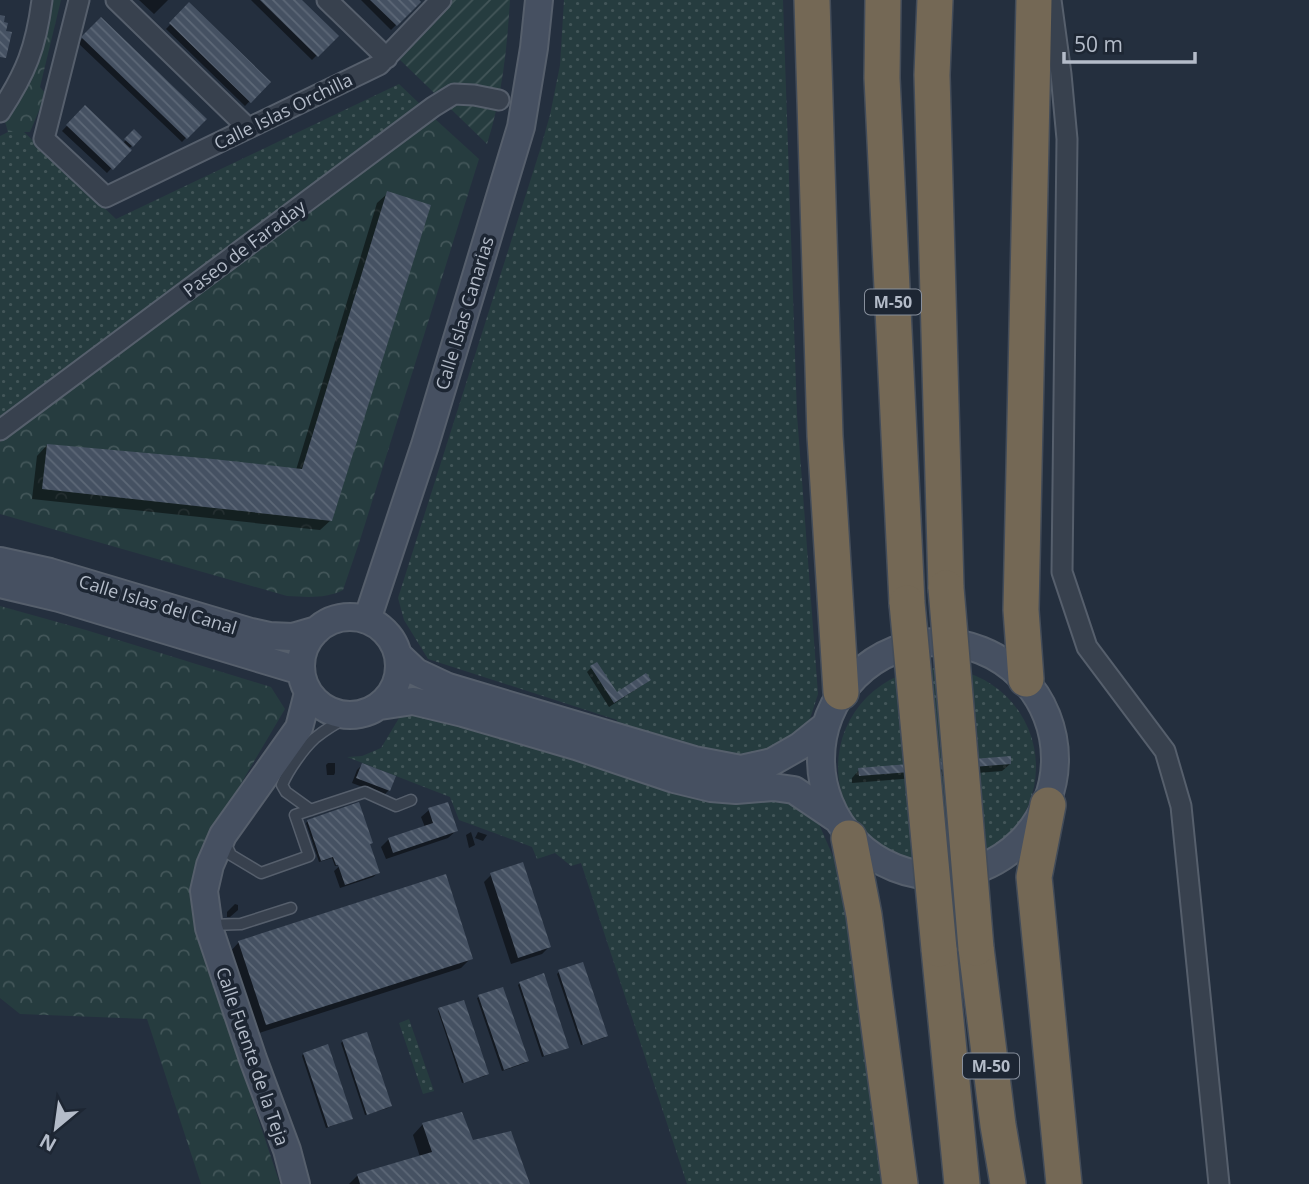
<svg xmlns="http://www.w3.org/2000/svg" width="1309" height="1184" viewBox="0 0 1309 1184" font-family="'Open Sans',sans-serif">
	<style>
		.grass { fill: url(#grass-dots) }
		.forest { fill: url(#forest-crowns) }
		.garden { fill: url(#garden-furrows) }
		.shadow { fill: #0007 }
		.building { fill: url(#building-back-hatch) }
		.lines { fill: none; stroke-linecap: round; stroke-linejoin: round }
		.lane-casing { stroke: #565f6c; stroke-width: 13 }
		.street-casing { stroke: #565f6c; stroke-width: 23 }
		.secondary-casing { stroke: #565f6c; stroke-width: 30 }
		.highway-casing { stroke: #434c59; stroke-width: 38 }
		.lane { stroke: #38414e; stroke-width: 10 }
		.street { stroke: #38414e; stroke-width: 19 }
		.secondary { stroke: #465061; stroke-width: 26 }
		.highway { stroke: #746855; stroke-width: 35 }
		.highway-bridge-casing { stroke: #434c59; stroke-width: 38; stroke-linecap: butt }
		.highway-bridge { stroke: #746855; stroke-width: 35 }
		.labels { text-anchor: middle; dominant-baseline: central; stroke-width: 7; stroke-linejoin: round; paint-order: stroke }
		.shield { fill: #1d2633; stroke: #878f9c; stroke-width: 2 }
		.shield-label { font-size: 16px; font-weight: bold; fill: #b4bcc9 }
		.street-label { font-size: 18px; fill: #b4bcc9; stroke: #1d2633 }
	</style>
	<defs>
		<pattern id="grass-dots" width="8" height="8" patternUnits="userSpaceOnUse" patternTransform="scale(1.75)"><rect width="8" height="8" fill="#263c3f"/><path d="M2 2h.1M6 6h.1" fill="none" stroke="#435659" stroke-width="1.8" stroke-linecap="round"/></pattern>
		<pattern id="forest-crowns" width="20" height="18" patternUnits="userSpaceOnUse" patternTransform="scale(1.75)"><rect width="20" height="18" fill="#263c3f"/><path d="M2 6a3 3 0 1 1 6 0M12 15a3 3 0 1 1 6 0" fill="none" stroke="#435659"/></pattern>
		<pattern id="garden-furrows" width="10" height="10" patternUnits="userSpaceOnUse" patternTransform="scale(1.75)"><rect width="10" height="10" fill="#263c3f"/><path d="M-1 1l2-2M0 10L10 0M9 11l2-2" fill="none" stroke="#435659"/></pattern>
		<pattern id="building-back-hatch" width="6" height="6" patternUnits="userSpaceOnUse" patternTransform="scale(1.75)"><rect width="6" height="6" fill="#455162"/><path d="M-1 5l2 2M0 0l6 6M5-1l2 2" fill="none" stroke="#5d6877"/></pattern>
	</defs>
	<rect width="100%" height="100%" fill="#242f3e"/>
	<path class="grass" d="M564 0H783L797 414 818 694 809 722 793 739 754 758 720 756 615 727 617 720 428 659 404 620 398 598 540 150 550 115 560 65Z
		M399 84 421 105 0 419V136L8 132H24L116 219Z
		M838 767a99 99 0 1 1 198 0a99 99 0 1 1-198 0Z
		M423 713 684 795 754 802 779 800 804 808 819 824 835 861 843 883 883 1184H687L581 863 571 866 555 853 537 859 532 847 459 820 450 797 347 757 362 756 381 748 399 718 409 714Z
		M409 1019 434 1091 423 1094 399 1023Z"/>
	<path class="forest" d="M51 0H61L40 87 46 94 30 132H8L5 122C23 94 39 66 47 33 49 22 50 11 51 0Z
		M434 118 479 159 361 537 343 590C326 599 306 597 287 596L0 514V442Z
		M0 606 86 630 271 687 285 709 200 853 192 887 196 932 280 1184H201L147 1019 20 1014 0 998Z"/>
	<path class="garden" d="M451 0H510C507 49 502 97 487 144L397 57Z"/>
	<path class="shadow" d="M139 0H168L154 14Z
		M251 0H299L336 36 312 60Z
		M361 0H417L419 2 391 30Z
		M189 5 268 82 245 106 166 29Z
		M101 19 204 119 182 142 78 43Z
		M85 107 123 143 134 132 140 137 107 173 62 131Z
		M388 193 331 520 320 530 32 499 37 456 47 445 296 470 377 203Z
		M591 668 616 695 644 684 609 707 587 672Z
		M328 763H335V773L334 775H327L326 765Z
		M1010 764 1002 771 852 783V778L859 770Z
		M362 765 389 790 384 795 352 783 357 770Z
		M429 810 456 831 448 838 386 859 381 847 389 839 425 827 421 817Z
		M308 821 369 844 378 873 373 877 340 888 334 871 342 864 335 866 332 858 319 862 306 823Z
		M471 832 475 845 469 848 466 835Z
		M478 832 487 835 483 841 475 838Z
		M491 875 549 947 542 954 511 964 484 882Z
		M235 904 238 905V910L230 917H227V912Z
		M239 942 471 958 461 968 256 1034 229 953Z
		M559 972 606 1036 604 1038 581 1045 557 974Z
		M520 983 567 1048 565 1049 542 1057 518 985Z
		M479 997 527 1061 525 1063 502 1071 477 998Z
		M439 1010 487 1074 485 1076 462 1083 438 1011Z
		M343 1041 390 1106 388 1108 365 1115 341 1043Z
		M303 1054 351 1118 349 1120 326 1128 302 1056Z
		M423 1124 472 1142 528 1184H349L357 1176 420 1157 413 1135Z"/>
	<path class="building" d="M260 0H302L339 36 318 57Z
		M370 0H419L421 2 397 26Z
		M189 2 271 82 251 103 169 23Z
		M0 15 5 16 4 22 8 23 6 31 12 32 6 58 0 57Z
		M101 17 207 119 187 139 81 37Z
		M85 105 132 150 113 170 66 125Z
		M134 129 142 137 133 147 124 139Z
		M387 191 431 205 332 521 42 489 47 444 213 459 302 469Z
		M597 662 617 692 646 673 651 680 614 703 590 666Z
		M1011 756V764L859 776 858 768Z
		M362 763 396 776 390 791 356 778Z
		M359 802 373 843 370 844 380 873 345 885 338 865H336L333 857 321 861 307 820Z
		M448 802 458 831 393 853 388 838 433 823 428 808Z
		M523 862 551 947 518 958 490 873Z
		M446 874 473 959 266 1025 238 941Z
		M583 962 608 1036 583 1045 558 970Z
		M544 973 569 1048 544 1056 519 982Z
		M503 987 529 1061 504 1070 478 995Z
		M464 1000 489 1074 464 1083 438 1008Z
		M367 1032 392 1106 367 1115 342 1040Z
		M328 1044 353 1119 328 1127 303 1053Z
		M462 1112 473 1140 511 1131 530 1184H360L357 1174 432 1152 422 1123Z"/>
	<g class="lines">
		<defs>
			<path id="lane" d="M311 810 286 792 282 785C288 770 304 748 315 738 326 729 338 722 350 716
				M228 841 227 847 231 855 261 873 309 856 295 815 365 792 396 806 411 800
				M210 925 241 924 291 908"/>
			<path id="street" d="M79 0 44 139 106 197 379 65 441 0
				M116 0 248 128
				M327 0 387 58
				M1051 0 1061 74 1067 139 1062 572 1087 647 1165 751 1181 806 1219 1184
				M0 112C26 73 36 47 42 0
				M0 430 433 107 454 94 474 95 499 100"/>
			<path id="secondary" d="M0 561 50 572 251 632 269 636 293 637 317 630
				M0 584 59 598 301 671
				M301 666a49 49 0 1 1 98 0a49 49 0 1 1-98 0Z
				M367 620 425 445 521 127 534 48 539 0
				M821 759a117 117 0 1 1 234 0a117 117 0 1 1-234 0Z
				M398 655 416 672 448 687 694 760 741 769 772 762 800 746 825 726
				M380 706 413 701 463 713 576 746 674 779 711 788 736 790 773 787 794 790 837 819
				M296 1184 287 1150 253 1059 209 928 204 891 210 865 223 835 299 728 308 693"/>
			<path id="highway" d="M812 0 825 436 841 692
				M883 0 882 78 907 603
				M935 0 932 75 946 588
				M1026 679 1021 610 1034 0
				M1048 805 1034 877 1064 1184
				M849 838 864 915 900 1184
				M976 948 998 1125 1008 1184
				M939 949 962 1184"/>
		</defs>
		<use href="#lane" class="lane-casing"/>
		<use href="#street" class="street-casing"/>
		<use href="#secondary" class="secondary-casing"/>
		<use href="#highway" class="highway-casing"/>
		<use href="#lane" class="lane"/>
		<use href="#street" class="street"/>
		<use href="#secondary" class="secondary"/>
		<use href="#highway" class="highway"/>
		<defs>
			<path id="highway-bridge" d="M946 588 976 948
				M907 603 939 949"/>
		</defs>
		<use href="#highway-bridge" class="highway-bridge-casing"/>
		<use href="#highway-bridge" class="highway-bridge"/>
	</g>
	<g class="labels">
		<g class="shield">
			<rect x="865" y="289.5" width="56" height="25" rx="5"/>
			<rect x="963" y="1053.5" width="56" height="25" rx="5"/>
		</g>
		<g class="shield-label">
			<text x="893" y="302">M-50</text>
			<text x="991" y="1066">M-50</text>
		</g>
		<g class="street-label">
			<text transform="translate(283 111) rotate(-26)">Calle Islas Orchilla</text>
			<text transform="translate(244 248) rotate(-37)">Paseo de Faraday</text>
			<text transform="translate(464 313) rotate(-73)">Calle Islas Canarias</text>
			<text transform="translate(158 604) rotate(17)">Calle Islas del Canal</text>
			<text transform="translate(253 1056) rotate(71)">Calle Fuente de la Teja</text>
		</g>
	</g>
	<g transform="translate(56 1128) rotate(209)" stroke="#1d2633" stroke-width="5" paint-order="stroke">
	<path d="M0-5L12 26L0 18L-12 26Z" fill="#b4bcc9"/>
	<text y="-10" font-size="19" font-weight="bold" text-anchor="middle" fill="#b4bcc9">N</text>
	</g>
	<path d="M1064 52v10h131v-10" fill="none" stroke="#b4bcc9" stroke-width="3.5"/>
	<text x="1074" y="52" font-size="21" fill="#b4bcc9" stroke="#1d2633" stroke-width="5" paint-order="stroke">50 m</text>
</svg>
